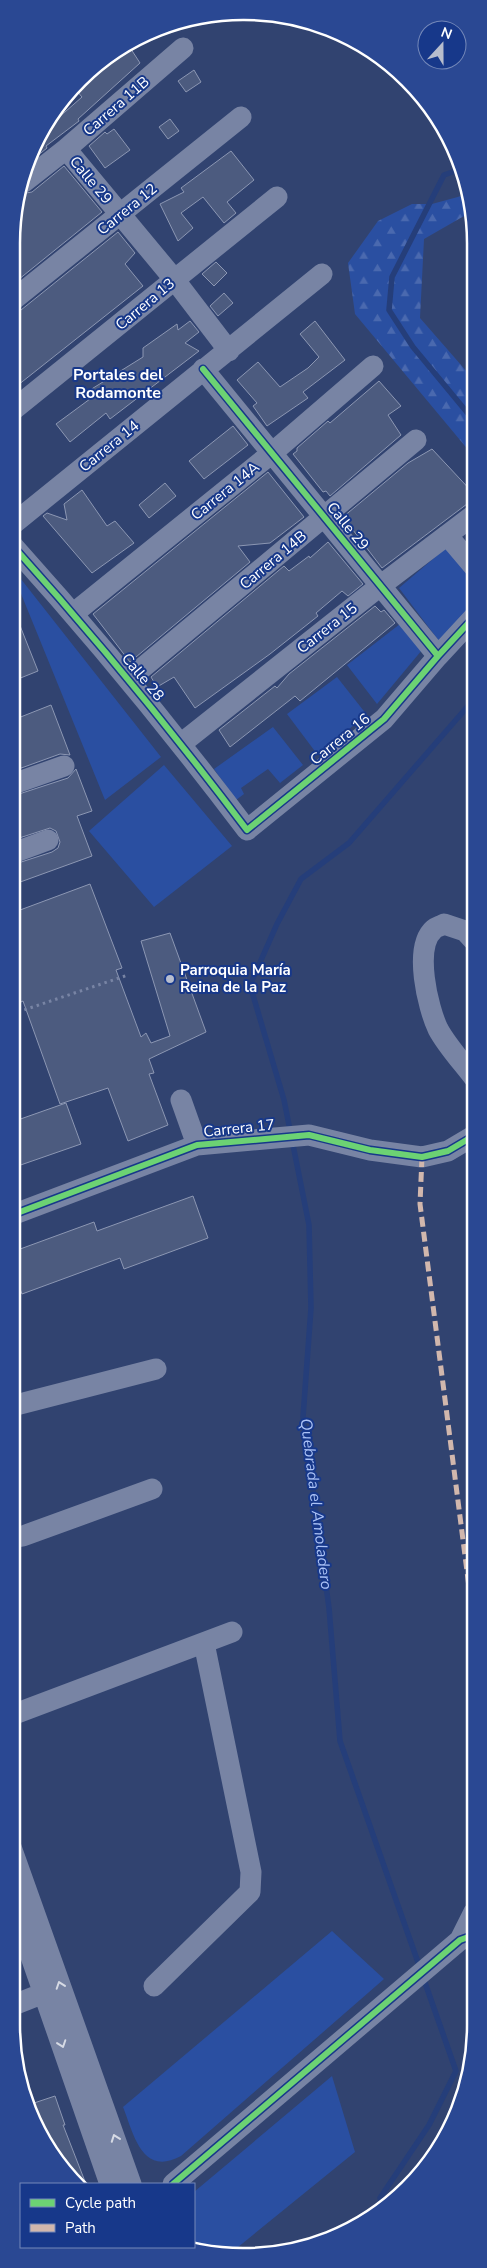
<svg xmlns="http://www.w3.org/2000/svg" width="487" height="2268" viewBox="0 0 487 2268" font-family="'Nunito Sans',sans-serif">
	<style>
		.green { fill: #2a4fa1 }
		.forest { fill: url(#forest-firs) }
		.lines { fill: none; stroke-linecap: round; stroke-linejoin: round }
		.stream { stroke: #253e7a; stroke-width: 5.5 }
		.building { fill: #4c5b7f; stroke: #8c97b3 }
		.path { stroke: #7884a4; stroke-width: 3; stroke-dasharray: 2.5 4; stroke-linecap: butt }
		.minor { stroke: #7884a4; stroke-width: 21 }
		.quiet { stroke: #d1b7ad; stroke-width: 5; stroke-dasharray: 10 5; stroke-linecap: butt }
		.cycleway-casing { stroke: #17388a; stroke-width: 9 }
		.cycleway { stroke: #6cd273; stroke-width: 6 }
		.oneway { stroke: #d6dae4 }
		.poi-dot { fill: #b7bdcd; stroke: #17388a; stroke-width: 2 }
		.labels { text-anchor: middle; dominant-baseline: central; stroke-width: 4; stroke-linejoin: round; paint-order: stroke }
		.street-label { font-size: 15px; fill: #fff; stroke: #17388a }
		.poi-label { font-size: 15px; font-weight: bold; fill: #fff; stroke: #17388a; text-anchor: start }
		.neighbourhood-label { font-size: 16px; font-weight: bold; fill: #fff; stroke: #17388a }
		.water-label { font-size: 16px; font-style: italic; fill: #abc2f6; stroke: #17388a }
		.rim { fill: none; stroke: #fff; stroke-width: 2.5 }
	</style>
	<defs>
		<pattern id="forest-firs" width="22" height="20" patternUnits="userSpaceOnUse" patternTransform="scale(1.25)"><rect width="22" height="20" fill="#2a4fa1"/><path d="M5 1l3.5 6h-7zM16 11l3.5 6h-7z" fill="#4a69af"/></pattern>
	</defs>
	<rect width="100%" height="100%" fill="#314370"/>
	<path class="green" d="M447 547 475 577V610L442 645 399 588Z
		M13 569 161 757 105 800 13 574Z
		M400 624 422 650 377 704 347 665Z
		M337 677 367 715 317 754 287 714Z
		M273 727 303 765 280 783 268 769 241 788 244 794 236 800 214 769Z
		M164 765 232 846 154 907 89 831Z
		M332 1931 384 1979 181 2156C142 2177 134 2135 123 2107Z
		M332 2076 355 2152 227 2256 188 2247H194V2192Z"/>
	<path class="forest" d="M467 192 471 212 424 239 420 318 475 381V458L355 314 348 263 378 221 412 204H432L465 195Z"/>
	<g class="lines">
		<path class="stream" d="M461 169 444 175 392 277 389 310 413 347 475 422
			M420 1968 340 1741 329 1608 303 1417 311 1308 309 1225 284 1100 250 985 277 924 301 879 349 843 475 698
			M383 2207 380 2198 429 2125 456 2071 423 1977"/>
	</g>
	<path class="building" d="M129 46 140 63 78 119 79 121 46 146 47 148 31 161 42 128 57 119 82 97 76 90 84 80 113 54Z
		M194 70 201 82 186 92 178 81Z
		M170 119 179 131 168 139 159 127Z
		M114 129 130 150 105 168 89 146 105 132 107 134Z
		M231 151 254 180 227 202 236 213 224 223 203 197 181 213 193 228 178 241 160 204 184 192 181 188Z
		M64 166 102 212 13 284V213L20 194 32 192Z
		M118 232 135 253 125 264 143 286 13 389V312L21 310Z
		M216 262 227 273 214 286 202 274Z
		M224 293 233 303 218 316 210 306Z
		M190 321 199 332 185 343 199 351 110 419 106 413 70 442 56 424 94 396 90 390 143 357V348L177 324 178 330Z
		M315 321 345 360 303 392 308 398 267 426 253 406 257 403 237 380 258 362 280 387 308 368 319 357 300 334Z
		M379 381 401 406 388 415 401 435 330 496 326 491 323 492 293 454 297 451V448L328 421 330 423Z
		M233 426 248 445 204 479 189 461Z
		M432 449 475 495V502L467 504 382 568 343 517 408 463Z
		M268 472 304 517 270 543 238 546 250 562 130 662 93 614Z
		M165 483 176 496 149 518 139 505Z
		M82 490 107 526 115 521 134 543 92 573 43 516 47 513 67 520 64 504Z
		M328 542 363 584 348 596 342 591 316 613 318 616 270 654 195 708 174 677 157 687 151 677 284 566 289 571 309 556 310 558Z
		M375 606 381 612 384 610 395 623 300 701 295 696 230 747 219 730 275 686 277 688 289 674Z
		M13 608 38 671 13 681Z
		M51 705 70 755 60 754 13 771V720Z
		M76 769 92 811 77 816 92 856 12 885V865L52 852 58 848 60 842 56 831 50 828 13 840V796L68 778Z
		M90 884 122 968 116 970 141 1037 146 1033 151 1043 170 1036 141 941 170 933 206 1032 149 1059 154 1073 149 1074 168 1125 128 1141 108 1088 60 1104 23 1001 21 1002 12 979V913Z
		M66 1103 81 1144 12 1168V1122Z
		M193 1196 208 1238 124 1269 120 1258 22 1294 12 1267V1252L94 1222 97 1231Z
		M55 2096 65 2125H63L86 2184H76L49 2143 34 2103Z"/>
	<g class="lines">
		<path class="path" d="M12 1014 128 975"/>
		<path class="minor" d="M66 149 174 279 229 351
			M24 182 66 149 183 48
			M13 300 241 117
			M203 369 438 656 475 616
			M13 410 277 197
			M13 524 322 274
			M447 535 475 568
			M13 546C95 637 173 732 247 830L384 719 438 656
			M74 613 272 453 373 366
			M129 679 416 440
			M182 743 380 586 475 514
			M13 784 64 766
			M13 853 48 840
			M475 1079C463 1063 447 1046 438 1029 428 1008 413 947 434 929 436 927 441 926 444 924L465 931 475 942
			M181 1100 197 1145
			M12 1215 197 1145 309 1135 370 1150 422 1157 448 1151 475 1135
			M12 1406 156 1369
			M12 1533 17 1537 23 1536 152 1489
			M12 1715 232 1632
			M11 1847 131 2184
			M11 1899 110 2184
			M460 1940 474 1912
			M154 1986 250 1892 251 1872 204 1643
			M11 2006 44 1993
			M173 2184 460 1940 474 1935"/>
		<path class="quiet" d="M422 1157 420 1204 474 1626"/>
		<defs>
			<path id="cycleway" d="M203 369 438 656 475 616
				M13 546C95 637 173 732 247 830L384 719 438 656
				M12 1215 197 1145 309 1135 370 1150 422 1157 448 1151 475 1135
				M173 2184 460 1940 474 1935"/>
		</defs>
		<use href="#cycleway" class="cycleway-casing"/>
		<use href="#cycleway" class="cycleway"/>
	</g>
	<defs><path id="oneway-chevron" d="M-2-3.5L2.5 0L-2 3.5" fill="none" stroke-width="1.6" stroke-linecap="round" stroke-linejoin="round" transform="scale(1.25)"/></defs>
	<g class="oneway">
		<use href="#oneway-chevron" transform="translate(60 1985) rotate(-109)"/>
		<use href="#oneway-chevron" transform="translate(62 2044) rotate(71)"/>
		<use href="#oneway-chevron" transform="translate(115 2138) rotate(-110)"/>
	</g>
	<circle class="poi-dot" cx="170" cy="979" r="5"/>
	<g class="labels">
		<g class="street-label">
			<text transform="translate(116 106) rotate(-41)">Carrera 11B</text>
			<text transform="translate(91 180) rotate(50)">Calle 29</text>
			<text transform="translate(127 209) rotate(-39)">Carrera 12</text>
			<text transform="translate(145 304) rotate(-40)">Carrera 13</text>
			<text transform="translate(109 446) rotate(-39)">Carrera 14</text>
			<text transform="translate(225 491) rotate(-39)">Carrera 14A</text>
			<text transform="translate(348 526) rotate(51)">Calle 29</text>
			<text transform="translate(273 560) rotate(-40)">Carrera 14B</text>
			<text transform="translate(327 628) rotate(-38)">Carrera 15</text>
			<text transform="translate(143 677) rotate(50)">Calle 28</text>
			<text transform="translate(340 739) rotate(-39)">Carrera 16</text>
			<text transform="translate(239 1128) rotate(-6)">Carrera 17</text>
		</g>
		<g class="poi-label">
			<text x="180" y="970">Parroquia María<tspan x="180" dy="17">Reina de la Paz</tspan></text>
		</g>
		<g class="neighbourhood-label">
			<text x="118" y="375">Portales del<tspan x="118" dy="18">Rodamonte</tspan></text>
		</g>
		<g class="water-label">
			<text transform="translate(316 1504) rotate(83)">Quebrada el Amoladero</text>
		</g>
	</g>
	<path d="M0 0H487V2268H0ZM243 20H244A223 223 0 0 1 467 243V2025A223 223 0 0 1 244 2248H243A223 223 0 0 1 20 2025V243A223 223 0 0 1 243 20Z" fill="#2a4893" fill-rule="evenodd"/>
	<path class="rim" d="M243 20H244A223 223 0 0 1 467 243V2025A223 223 0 0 1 244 2248H243A223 223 0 0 1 20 2025V243A223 223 0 0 1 243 20Z"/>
	<rect x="20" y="2183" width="175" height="65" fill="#17388a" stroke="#7488b9"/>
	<rect x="30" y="2199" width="25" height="8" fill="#6cd273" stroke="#7488b9"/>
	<text x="65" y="2208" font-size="15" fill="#ffffff">Cycle path</text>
	<rect x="30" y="2224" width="25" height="8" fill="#d1b7ad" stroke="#7488b9"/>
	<text x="65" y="2233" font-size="15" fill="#ffffff">Path</text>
	<g transform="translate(442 45) rotate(21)"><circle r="24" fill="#17388a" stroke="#7488b9"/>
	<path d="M0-4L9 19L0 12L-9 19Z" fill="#b7bdcd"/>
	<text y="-8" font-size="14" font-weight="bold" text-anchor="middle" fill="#ffffff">N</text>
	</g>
</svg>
